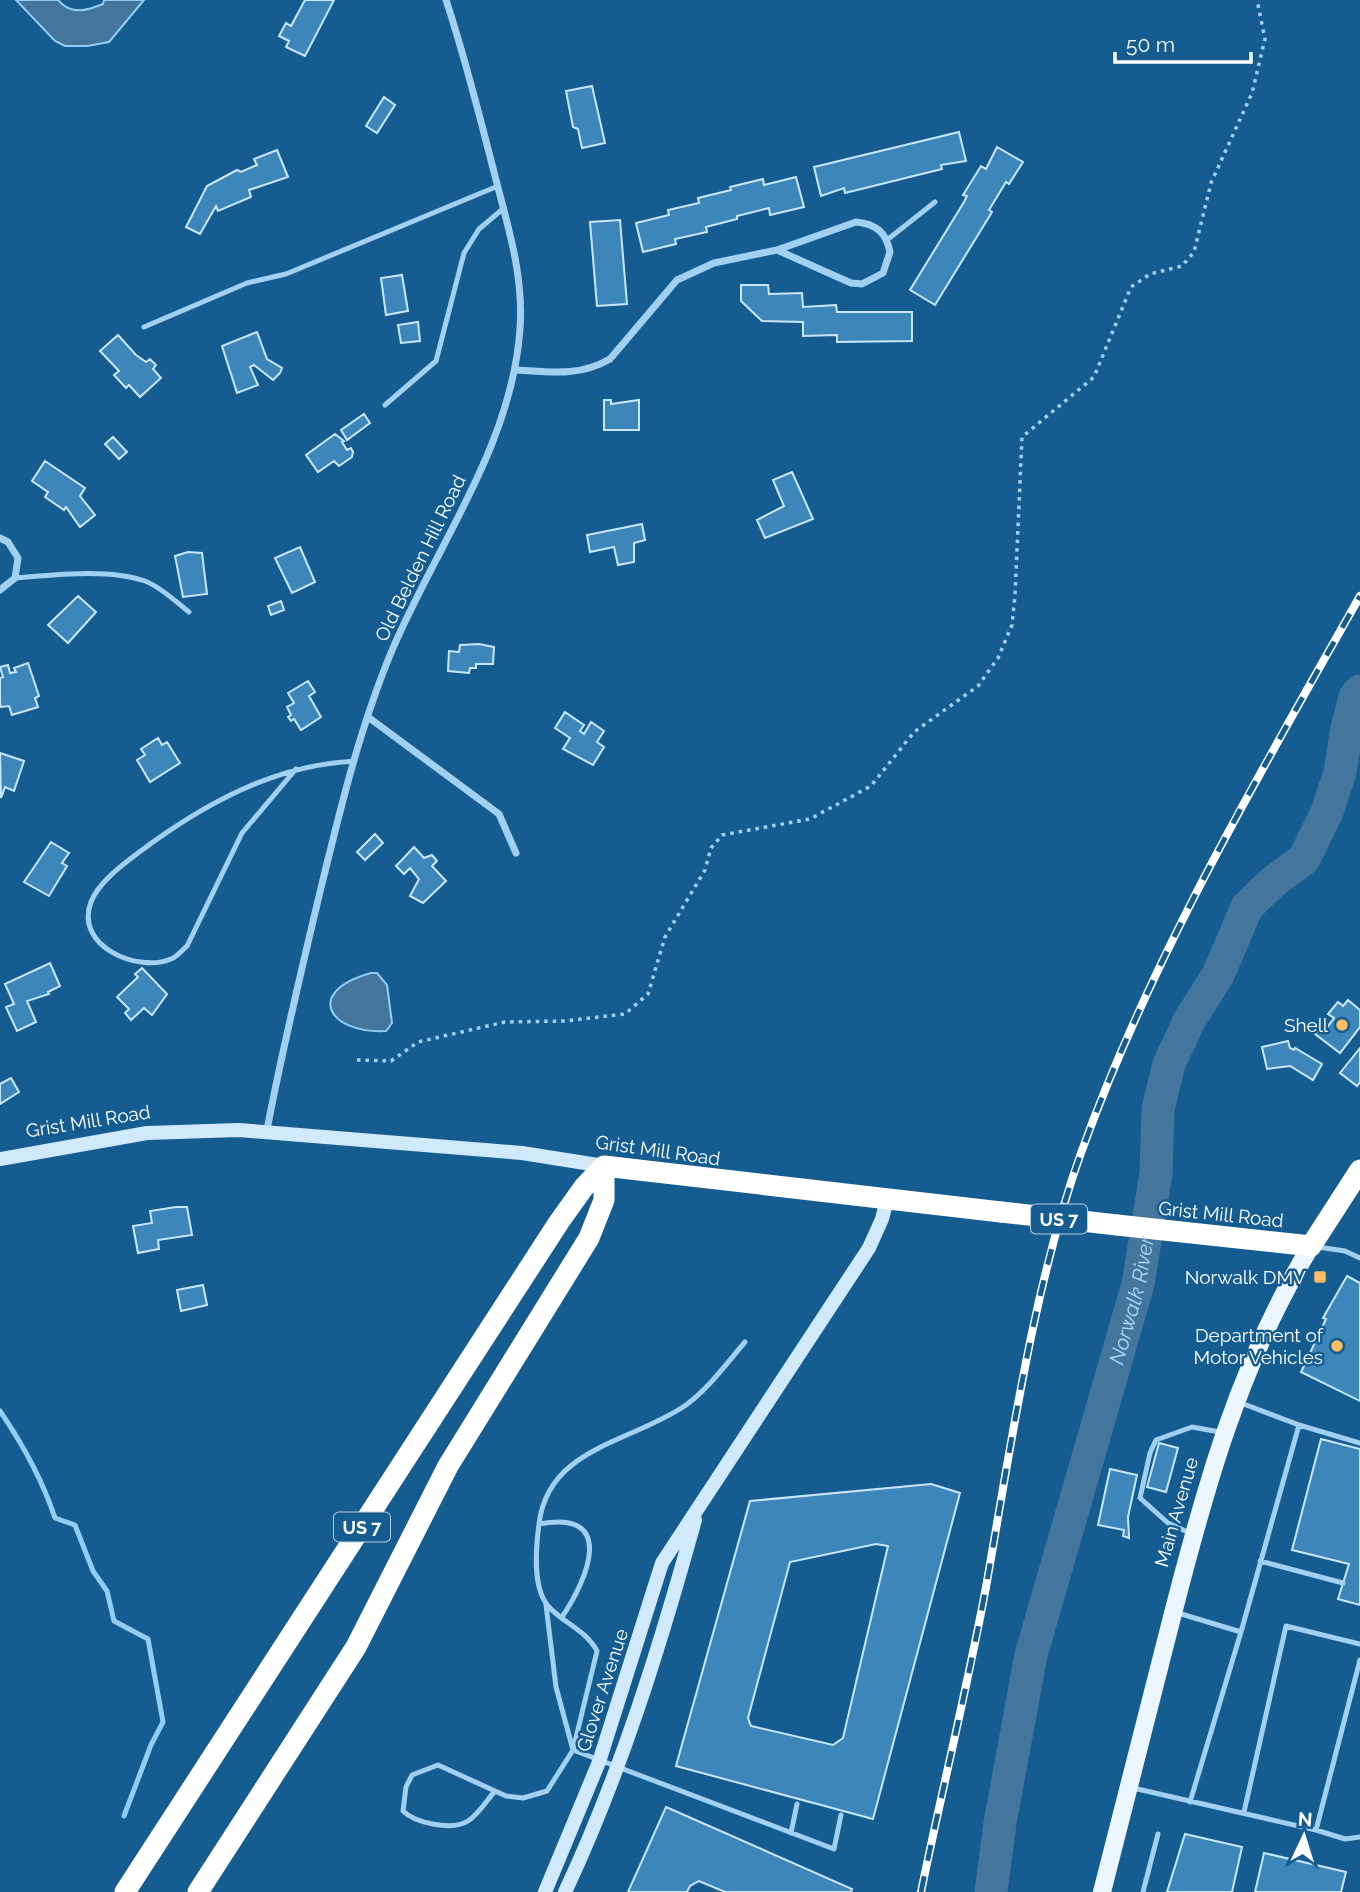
<svg xmlns="http://www.w3.org/2000/svg" width="1360" height="1892" viewBox="0 0 1360 1892" font-family="Raleway,sans-serif">
	<style>
		.water { fill: #44769d; stroke: #94cdf4; stroke-width: 2 }
		.lines { fill: none; stroke-linecap: round; stroke-linejoin: round }
		.stream { stroke: #94cdf4; stroke-width: 5 }
		.river { stroke: #44769d; stroke-width: 33 }
		.building { fill: #3d86b9; stroke: #c9e7fc; stroke-width: 2; fill-rule: evenodd }
		.path { stroke: #a2d0f1; stroke-width: 3.5; stroke-dasharray: 3.5 5; stroke-linecap: butt }
		.lane { stroke: #a2d0f1; stroke-width: 5 }
		.street { stroke: #a2d0f1; stroke-width: 7 }
		.secondary { stroke: #d0e9fb; stroke-width: 14 }
		.primary { stroke: #ecf6ff; stroke-width: 18 }
		.highway { stroke: #fff; stroke-width: 21 }
		.rail-casing { stroke: #fff; stroke-width: 8 }
		.rail { stroke: #155c91; stroke-width: 5; stroke-dasharray: 16; stroke-linecap: butt }
		.highway-bridge { stroke: #fff; stroke-width: 21 }
		.poi-dot { fill: #ffbc62; stroke: #155c91; stroke-width: 2.5 }
		.labels { text-anchor: middle; dominant-baseline: central; stroke-width: 5; stroke-linejoin: round; paint-order: stroke }
		.shield { fill: #155c91; stroke: #b9cede; stroke-width: 2 }
		.shield-label { font-size: 18px; font-weight: bold; fill: #fff }
		.street-label { font-size: 19px; fill: #fff; stroke: #155c91 }
		.poi-label { font-size: 19px; fill: #fff; stroke: #155c91; text-anchor: end }
		.water-label { font-size: 21px; font-style: italic; fill: #aedaf8; stroke: #155c91 }
	</style>
	<rect width="100%" height="100%" fill="#155c91"/>
	<path class="water" d="M16 0H58C71 15 86 11 103 4L104 0H144L109 42 87 46H65L55 41Z
		M371 973H377L387 985 392 1023 386 1031C329 1034 303 992 371 973Z"/>
	<g class="lines">
		<path class="stream" d="M0 1411C24 1446 42 1479 55 1518L75 1525 93 1571 107 1591 114 1621 148 1639 163 1722 151 1745 124 1816"/>
		<path class="river" id="s1" d="M991 1892 1000 1823 1031 1655 1138 1284 1156 1174 1158 1109 1169 1064 1189 1021 1218 975 1247 907 1274 881 1304 859 1327 812 1340 772 1347 728 1355 697 1360 691"/>
	</g>
	<path class="building" d="M305 0H334L305 56 286 47 289 41 279 36 286 23 291 26Z
		M592 86 605 143 582 148 578 129 573 127 566 91Z
		M384 97 395 105 377 133 366 126Z
		M959 132 966 161 941 165 942 169 845 193 844 188 821 196 814 167Z
		M997 147 1023 162 1009 184 1006 182 989 210 992 212 935 305 910 290 964 202 967 196 963 195 981 166 986 169Z
		M277 150 288 177 249 190 251 197 218 211 216 206 200 234 186 227 207 186 237 170 241 172 257 165 254 159Z
		M796 177 804 207 770 215 769 208 737 216V219L706 227 707 232 675 239 676 244 643 252 636 223 669 215 668 210 699 203 698 198 731 190 730 187 763 179 764 185Z
		M620 220 627 304 597 306 590 222Z
		M402 275 408 311 386 315 381 278Z
		M741 285H768L769 294 802 293 803 307 836 305 837 312H912V341L837 342V335L803 336V322L762 321 741 301Z
		M418 322 420 341 401 343 398 325Z
		M257 332 267 359 282 368 280 373 273 380 254 365 250 367 258 385 237 393 222 346Z
		M118 335 136 355 146 362 150 359 156 365 153 369 161 378 140 397 129 385 126 388 114 375 119 371 100 351Z
		M604 400H611V404L639 400V430H604Z
		M364 414 370 423 347 440 341 430Z
		M335 434 344 441 342 442 347 450 351 448 353 452 352 457 339 466 334 461 318 472 306 455Z
		M113 437 127 452 119 459 105 444Z
		M45 461 85 488 80 496 95 515 80 527 66 507 64 510 45 497 48 492 32 481Z
		M792 472 813 519 765 538 757 520 784 506 773 480Z
		M642 524 645 540 634 543V562L618 565 614 547 590 552 587 535Z
		M300 547 315 582 292 593 275 558Z
		M188 552 202 553 207 594 183 597 175 556Z
		M78 596 96 612 68 643 48 625Z
		M281 601 284 610 271 615 268 606Z
		M479 644 494 647 493 664H476V668H470L469 673 448 671 449 651 459 652 460 645Z
		M28 663 39 696 35 698 38 707 12 715 9 706 1 707 0 703V678L3 677 0 667 8 665 10 673 16 672 14 668Z
		M308 681 315 692 309 696 321 717 301 730 294 719 291 721 288 717 291 715 287 707 294 703 288 693Z
		M565 712 584 725 580 731 584 734 591 722 604 731 597 742 604 747 593 765 563 749 570 738 555 728Z
		M158 738 162 745 167 742 180 763 150 782 137 760 145 755 141 749Z
		M0 753 24 761 14 791 5 787 1 798Z
		M375 834 383 843 365 860 357 852Z
		M51 842 69 853 62 863 67 866 49 896 24 882Z
		M414 847 424 858 432 855 437 861 432 866 446 881 423 903 410 896 419 879 410 868 404 874 396 866Z
		M50 963 60 986 48 992 49 994 27 1001 36 1022 17 1031 6 1007 14 1004 5 984Z
		M142 968 167 994 152 1015 144 1008 131 1020 125 1013 129 1009 117 997 138 977 135 974Z
		M1348 1000 1360 1010V1027L1340 1053 1315 1034 1324 1023 1328 1026 1334 1018 1328 1014 1338 1002 1343 1006Z
		M1288 1041 1290 1048 1294 1050 1295 1048 1322 1064 1313 1080 1290 1066 1267 1069 1262 1047Z
		M1360 1048V1082L1357 1086 1340 1073Z
		M11 1078 19 1092 0 1104V1084Z
		M176 1207H187L192 1235 158 1240 159 1249 138 1253 133 1226 152 1223 150 1211Z
		M1347 1276 1360 1283V1401L1301 1372 1326 1319 1323 1318Z
		M203 1285 207 1305 181 1311 177 1290Z
		M1321 1439 1360 1449V1605L1338 1599 1349 1564 1292 1550Z
		M1159 1443 1178 1448 1166 1492 1147 1487Z
		M1110 1469 1137 1475 1128 1517 1129 1538 1123 1536 1124 1530 1098 1525Z
		M931 1484 960 1493 873 1819 676 1766 750 1501ZM876 1544 888 1546 843 1738 833 1745 751 1726 748 1718 790 1562Z
		M666 1807 852 1889 851 1892H725L699 1881 690 1886 687 1892H628Z
		M1185 1834 1242 1847 1232 1892H1167Z
		M1264 1853 1346 1872 1341 1892H1255Z"/>
	<g class="lines">
		<path class="path" d="M357 1060 391 1061 418 1042 505 1022 565 1021 625 1014 648 994 665 937 705 870 711 848 722 835 810 819 871 786 914 732 978 686 998 658 1012 625 1015 595 1022 437 1094 377 1131 287 1150 274 1182 266 1194 252 1211 183 1252 93 1265 39 1257 0"/>
		<path class="lane" d="M887 240 935 202
			M144 327 247 283 286 274 498 186
			M385 405 436 361 464 253 479 229 504 208
			M15 578C53 575 108 568 145 581 161 587 176 602 189 612
			M296 769 242 833 187 946C182 950 177 957 171 959 139 973 74 947 91 902 98 883 122 865 138 853 202 805 273 765 355 761
			M1318 1247 1345 1251 1360 1258
			M1299 1425 1360 1443
			M539 1524C548 1447 631 1443 686 1405 709 1388 727 1363 745 1342
			M1190 1533 1168 1523 1140 1498 1150 1453 1156 1440 1192 1427 1220 1432
			M1260 1561 1343 1583
			M546 1605 556 1687 573 1750 834 1849 841 1815
			M1178 1613 1241 1632 1299 1425 1241 1403
			M1133 1788 1316 1830 1360 1660
			M495 1791C487 1800 479 1814 468 1821 452 1831 415 1823 403 1811L406 1787 412 1775 438 1765 506 1796 523 1798 547 1791 573 1750 597 1651C586 1630 563 1623 548 1606 532 1587 536 1547 539 1524 617 1509 588 1579 562 1617
			M1190 1802 1241 1632
			M1244 1812 1286 1626 1360 1644
			M1316 1830 1345 1839 1360 1837
			M791 1833 797 1804
			M1143 1892 1158 1834"/>
		<path class="street" d="M516 370C550 372 579 377 610 359L677 280 714 263 777 250 856 222C876 224 886 232 890 252L883 273 862 284 851 283 777 250
			M0 538 8 542 18 558 15 578 0 590
			M368 717 499 814 516 853
			M267 1130C282 1050 301 972 320 892 340 810 360 726 393 648 438 543 512 445 520 329 524 274 507 224 494 172 479 114 465 57 446 0"/>
		<path class="secondary" d="M0 1159 147 1133 239 1130 522 1153 604 1166
			M545 1892 599 1762 662 1563 869 1248 882 1219 887 1200
			M565 1892C621 1773 660 1646 695 1520"/>
		<path class="primary" d="M1102 1892C1124 1804 1146 1716 1169 1629 1203 1495 1238 1365 1311 1246"/>
		<path class="highway" d="M604 1166 1001 1212
			M1117 1225 1311 1246 1360 1170
			M125 1892 559 1222 584 1187 604 1166
			M198 1892 356 1647 448 1466 589 1238 604 1200V1166"/>
		<defs>
			<path id="rail" d="M921 1892C942 1790 967 1689 986 1587 1011 1446 1033 1287 1081 1153 1152 956 1258 777 1360 596"/>
		</defs>
		<use href="#rail" class="rail-casing"/>
		<use href="#rail" class="rail"/>
		<path class="highway-bridge" d="M1001 1212 1117 1225"/>
	</g>
	<g class="poi-dot">
		<circle cx="1342" cy="1025" r="7"/>
		<rect x="1313" y="1270" width="14" height="14" rx="3.5"/>
		<circle cx="1337" cy="1346" r="7"/>
	</g>
	<g class="labels">
		<g class="shield">
			<rect x="1031" y="1204.5" width="56" height="29" rx="5"/>
			<rect x="334" y="1512.5" width="56" height="29" rx="5"/>
		</g>
		<g class="shield-label">
			<text x="1059" y="1219">US 7</text>
			<text x="362" y="1527">US 7</text>
		</g>
		<g class="street-label">
			<text transform="translate(420 558) rotate(-64)">Old Belden Hill Road</text>
			<text transform="translate(88 1121) rotate(-9)">Grist Mill Road</text>
			<text transform="translate(658 1150) rotate(8)">Grist Mill Road</text>
			<text transform="translate(1221 1214) rotate(6)">Grist Mill Road</text>
			<text transform="translate(1176 1512) rotate(-74)">Main Avenue</text>
			<text transform="translate(602 1690) rotate(-72)">Glover Avenue</text>
		</g>
		<g class="poi-label">
			<text x="1328" y="1025">Shell</text>
			<text x="1306" y="1277">Norwalk DMV</text>
			<text x="1323" y="1335">Department of<tspan x="1323" dy="22">Motor Vehicles</tspan></text>
		</g>
		<g class="water-label">
			<text stroke="none"><textPath href="#s1" startOffset="609">Norwalk River</textPath></text>
		</g>
	</g>
	<g transform="translate(1304 1836) rotate(4)" stroke="#155c91" stroke-width="5" paint-order="stroke">
	<path d="M0-5L12 26L0 18L-12 26Z" fill="#ffffff"/>
	<text y="-10" font-size="19" font-weight="bold" text-anchor="middle" fill="#ffffff">N</text>
	</g>
	<path d="M1115 52v10h136v-10" fill="none" stroke="#ffffff" stroke-width="3.5"/>
	<text x="1126" y="52" font-size="21" fill="#ffffff" stroke="#155c91" stroke-width="5" paint-order="stroke">50 m</text>
</svg>
